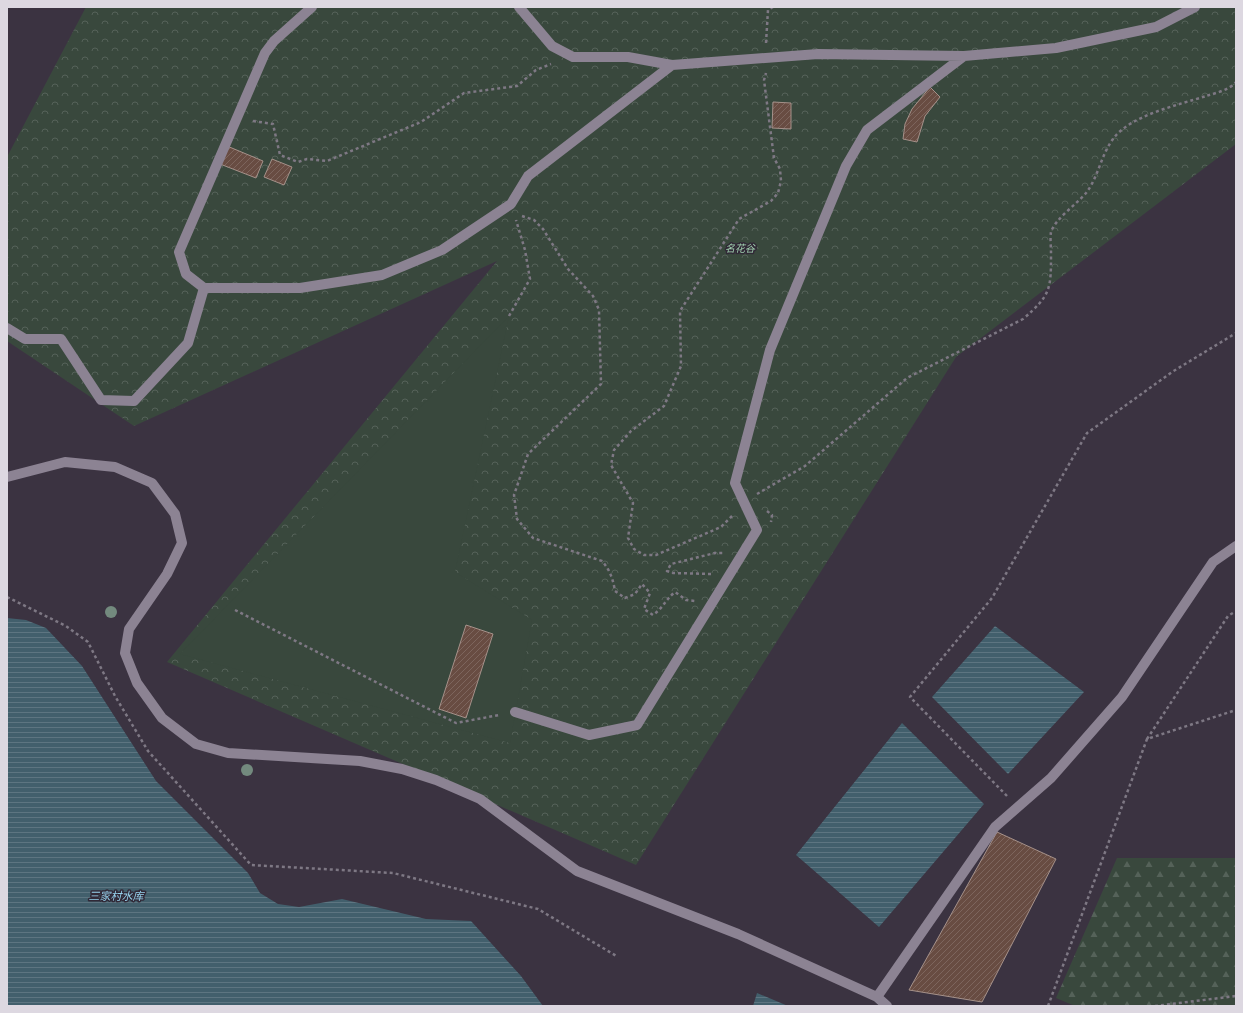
<svg xmlns="http://www.w3.org/2000/svg" width="1243" height="1013" viewBox="0 0 1243 1013" font-family="'Libre Baskerville','Noto Sans SC',serif">
	<style>
		.forest { fill: url(#forest-firs) }
		.park { fill: url(#park-crowns) }
		.garden { fill: #39483d }
		.water { fill: url(#water-rules) }
		.building { fill: url(#building-hatch); stroke: #a5918a }
		.lines { fill: none; stroke-linecap: round; stroke-linejoin: round }
		.path { stroke: #7e7884; stroke-width: 2.5; stroke-dasharray: 3 3; stroke-linecap: butt }
		.service { stroke: #8c8393; stroke-width: 10 }
		.minor { stroke: #8c8393; stroke-width: 10 }
		.tree { fill: #738a7e }
		.labels { text-anchor: middle; dominant-baseline: central; stroke-width: 3; stroke-linejoin: round; paint-order: stroke }
		.park-label { font-size: 10px; font-style: italic; fill: #a1d2b0; stroke: #312937 }
		.water-label { font-size: 11px; font-style: italic; fill: #96d1ec; stroke: #312937 }
	</style>
	<defs>
		<pattern id="forest-firs" width="22" height="20" patternUnits="userSpaceOnUse"><rect width="22" height="20" fill="#39483d"/><path d="M5 1l3.5 6h-7zM16 11l3.5 6h-7z" fill="#556259"/></pattern>
		<pattern id="park-crowns" width="20" height="18" patternUnits="userSpaceOnUse"><rect width="20" height="18" fill="#39483d"/><path d="M2 6a3 3 0 1 1 6 0M12 15a3 3 0 1 1 6 0" fill="none" stroke="#556259"/></pattern>
		<pattern id="water-rules" width="6" height="5" patternUnits="userSpaceOnUse"><rect width="6" height="5" fill="#425f6c"/><path d="M0 2.5h6" fill="none" stroke="#5d7581"/></pattern>
		<pattern id="building-hatch" width="6" height="6" patternUnits="userSpaceOnUse"><rect width="6" height="6" fill="#684c42"/><path d="M-1 1l2-2M0 6l6-6M5 7l2-2" fill="none" stroke="#7d655d"/></pattern>
	</defs>
	<rect width="100%" height="100%" fill="#3b3341"/>
	<path class="forest" d="M1117 858H1236V1006H1075L1056 998Z"/>
	<path class="park" d="M86 7H1236V144L956 357 636 865 167 662 497 261 134 426 7 341V157Z"/>
	<path class="garden" d="M509 316 455 572 532 620 510 743 180 654Z"/>
	<path class="water" d="M7 618 26 620 46 628 82 666 156 781 248 873 260 893 278 904 299 907 342 899 426 919 471 921 521 976 543 1006H7Z
		M995 626 1084 692 1008 774 932 697Z
		M902 723 984 804 879 927 796 855Z
		M757 993 788 1006H753Z"/>
	<path class="building" d="M930 87 940 97 925 116 917 142 903 139 905 124 912 109Z
		M773 102 791 103V129L772 128Z
		M227 146 263 161 256 178 220 164Z
		M272 159 292 167 284 185 264 177Z
		M466 625 493 634 466 718 439 709Z
		M997 832 1056 859 982 1002 909 990Z"/>
	<g class="lines">
		<path class="path" d="M766 43 768 10 773 7
			M253 121 273 124 280 155 298 162 307 159 327 161 421 122 464 93 517 86 536 70 551 64
			M522 216 534 220 543 229 568 269 593 296 599 310 601 384 528 454 514 495 517 519 533 538 602 561C610 570 613 579 615 591L625 598 635 594 642 584 650 593 644 609 653 615C664 607 665 600 675 592L686 600 695 601
			M509 316 530 279 525 250 516 220
			M757 494 805 466 907 378 1023 319C1051 295 1051 289 1051 253 1051 247 1050 238 1051 232 1055 219 1077 204 1086 193 1098 178 1101 155 1113 139 1130 115 1179 105 1206 96 1216 93 1229 90 1236 82
			M767 511 772 515 771 522
			M732 516 721 527 656 555H644L634 549 628 538 633 503 611 465 614 450 631 431 664 406 681 366 680 311 739 219 771 201 778 193 781 181 780 169 774 158 764 80 766 73
			M711 574 673 573 667 571 671 564 715 553H724
			M7 597 66 626 88 642 115 696 148 751 251 865 393 873 538 909 618 957
			M235 610 456 723 499 715
			M1147 739 1228 616 1236 611
			M1007 796 910 697 992 598 1087 433 1172 372 1236 333
			M1048 1006 1147 739 1236 710
			M1155 1006 1236 996"/>
		<path class="service" d="M312 7 274 41 265 53 179 252 186 274 204 288H300L382 275 442 250 511 204 528 176 672 65
			M519 7 552 46 573 57H628L672 65 818 54 964 56 1056 48 1156 27 1195 7
			M7 328 25 339H61L101 400 134 401 188 343 204 288
			M515 712 589 735 637 725 757 530 735 483 770 350 846 166 867 130 964 56"/>
		<path class="minor" d="M7 477 65 462 115 467 152 483 175 514 182 543 167 574 129 629 125 653 137 683 162 718 196 744 228 753 360 761 402 769 436 780 480 799 577 871 738 934 877 997 887 1006
			M877 997 995 827 1051 778 1122 697 1213 562 1236 546"/>
	</g>
	<g class="tree">
		<circle cx="111" cy="612" r="6"/>
		<circle cx="247" cy="770" r="6"/>
	</g>
	<g class="labels">
		<g class="park-label">
			<text x="740" y="248">名花谷</text>
		</g>
		<g class="water-label">
			<text x="116" y="896">三家村水库</text>
		</g>
	</g>
	<rect width="1243" height="1013" fill="none" stroke="#ddd8e1" stroke-width="16"/>
</svg>
